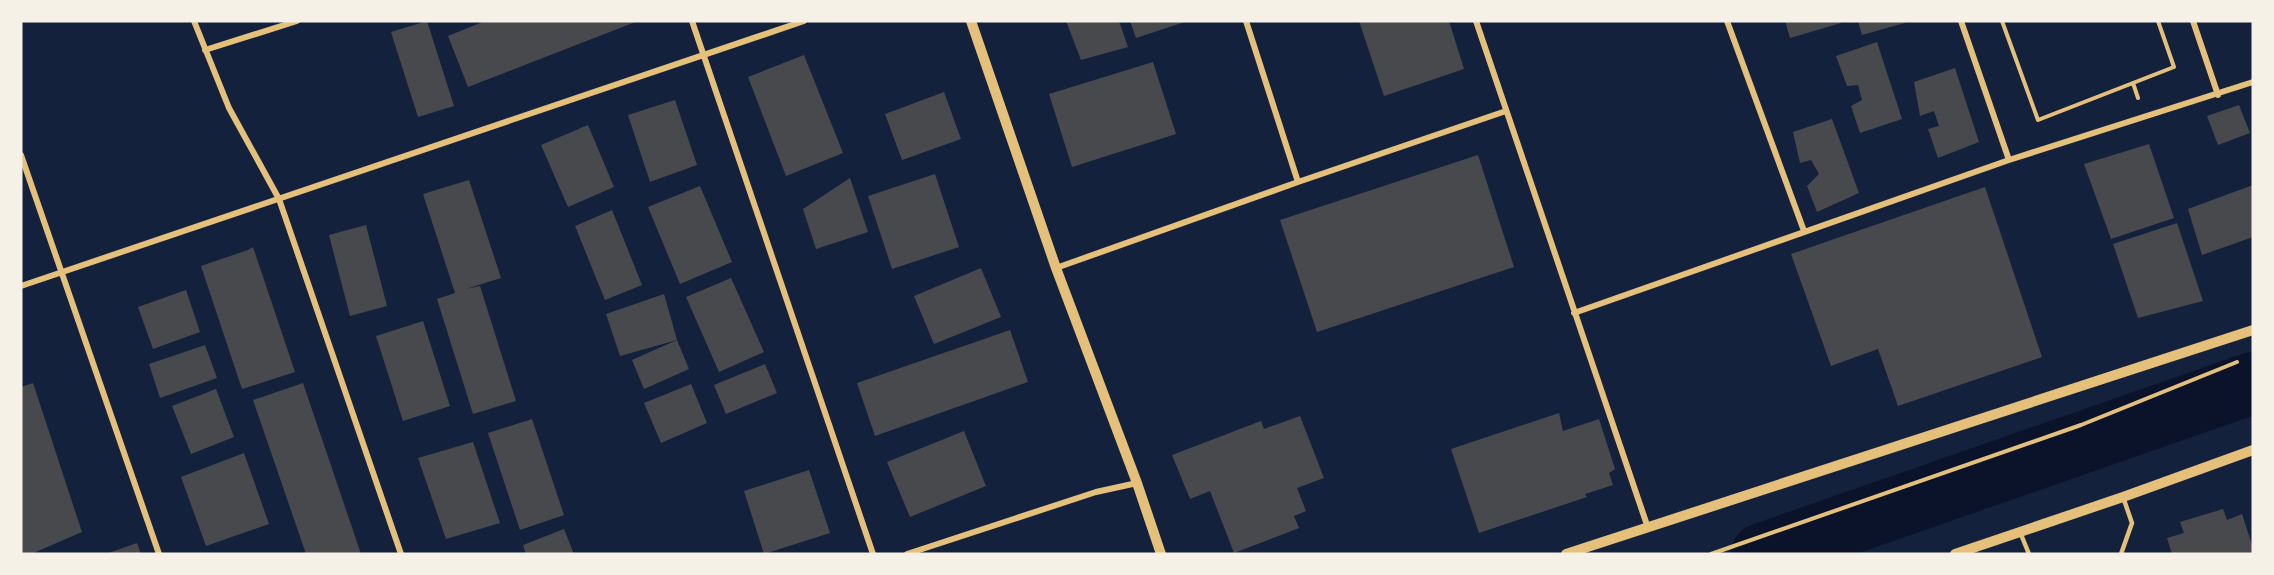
<svg xmlns="http://www.w3.org/2000/svg" width="2274" height="575" viewBox="0 0 2274 575" font-family="'Exo 2',sans-serif">
	<style>
		.lines { fill: none; stroke-linecap: round; stroke-linejoin: round }
		.river { stroke: #0b132b; stroke-width: 62 }
		.building { fill: #48494c }
		.path { stroke: #e5c07b; stroke-width: 4 }
		.service { stroke: #e5c07b; stroke-width: 4.5 }
		.minor { stroke: #e5c07b; stroke-width: 6 }
		.tertiary { stroke: #e5c07b; stroke-width: 10 }
	</style>
	<rect width="100%" height="100%" fill="#14213d"/>
	<g class="lines">
		<path class="river" d="M1762 554 2253 383"/>
	</g>
	<path class="building" d="M427 21 454 106 418 117 391 32Z
		M485 21H638L468 87 448 36Z
		M1066 21H1119L1128 47 1081 60Z
		M1130 21H1188L1136 38Z
		M1359 21H1449L1464 69 1384 96Z
		M1785 21H1840L1841 23 1790 38Z
		M1858 21H1908V22L1862 35Z
		M1877 42 1902 119 1860 133 1851 106 1862 100 1858 85 1847 86 1836 56Z
		M804 55 843 153 786 176 748 77Z
		M1153 62 1176 134 1072 167 1049 94Z
		M1955 68 1979 142 1938 158 1928 129 1939 126 1934 111 1920 116 1914 82Z
		M944 92 961 139 902 160 885 114Z
		M675 100 697 165 650 182 628 115Z
		M2239 105 2250 133 2218 145 2207 116Z
		M1832 119 1859 193 1817 212 1807 186 1819 174 1811 160 1800 163 1793 132Z
		M588 125 614 187 568 207 541 145Z
		M2149 144 2174 218 2111 239 2084 164Z
		M1478 155 1514 267 1317 332 1280 220Z
		M935 174 959 247 892 269 868 196Z
		M850 178 868 232 816 249 803 209Z
		M469 180 501 278 466 289 480 286 516 401 473 414 437 299 455 293 423 194Z
		M2253 185V237L2202 255 2188 209Z
		M700 186 732 262 680 284 648 207Z
		M1985 187 2042 357 1898 406 1878 349 1831 366 1791 254Z
		M612 210 642 285 605 300 575 226Z
		M2177 223 2203 301 2138 318 2113 244Z
		M366 225 387 306 350 316 329 235Z
		M253 247 295 372 242 389 201 266 248 250Z
		M981 268 1001 317 934 344 914 296Z
		M731 278 764 352 719 372 686 297Z
		M186 290 200 332 153 349 138 307Z
		M664 294 677 340 689 369 644 389 632 360 677 340 620 356 606 314Z
		M423 321 450 406 403 421 376 336Z
		M1010 330 1028 382 875 436 857 383Z
		M205 345 217 378 160 398 149 364Z
		M765 364 777 393 726 414 714 385Z
		M33 383 82 532 31 554H21V387Z
		M303 383 361 554H306L253 400Z
		M691 384 707 423 661 443 644 403Z
		M216 389 234 437 191 454 172 406Z
		M1559 413 1563 431 1599 419 1615 469 1609 473 1613 485 1585 494 1587 497 1479 533 1451 449Z
		M1300 416 1324 478 1297 488 1306 511 1294 516 1299 528 1234 553 1210 491 1190 499 1172 455 1261 421 1264 429Z
		M532 419 564 515 520 530 488 433Z
		M964 431 986 486 910 517 887 462Z
		M473 442 500 523 446 539 418 458Z
		M244 453 269 524 206 546 181 477Z
		M809 470 830 533 764 554 744 491Z
		M2223 509 2227 520 2242 514 2253 548V554H2172L2167 538 2184 533 2180 522Z
		M564 529 574 554H526L523 545Z
		M137 543 141 554H106Z"/>
	<g class="lines">
		<path class="path" d="M2002 21 2038 120 2174 67 2158 21
			M2133 83 2138 98
			M1711 554 2081 425 2237 362"/>
		<path class="service" d="M2020 532 2029 554
			M2121 554 2132 523 2123 497"/>
		<path class="minor" d="M194 21 229 108 279 199 401 554
			M692 21 873 554
			M1246 21 1298 182
			M1476 21 1648 528
			M1727 21 1804 231
			M1961 21 2009 160
			M2193 21 2218 95
			M205 50 297 21
			M21 155 159 554
			M1056 268 1298 182 1506 111
			M21 286 804 21
			M1574 313 2009 160 2253 82
			M907 554 1096 492 1137 483"/>
		<path class="tertiary" d="M971 21 1056 268 1137 483 1161 554
			M1566 554 2253 330
			M1955 554 2123 497 2253 450"/>
	</g>
	<rect width="2274" height="575" fill="none" stroke="#f6f1e7" stroke-width="45"/>
</svg>
